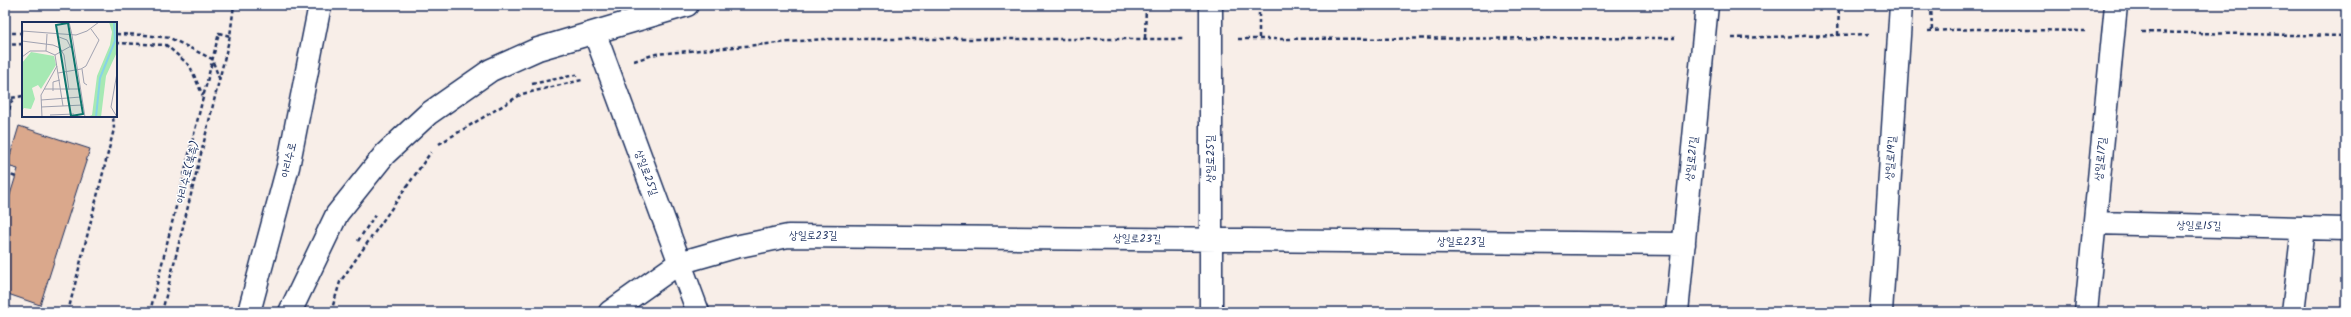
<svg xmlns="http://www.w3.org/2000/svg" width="2351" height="317" viewBox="0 0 2351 317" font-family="Kalam,'Poor Story',sans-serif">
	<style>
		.building { fill: #daa88c; stroke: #1b2f5e }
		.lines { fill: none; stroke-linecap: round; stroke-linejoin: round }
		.minor-casing { stroke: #1b2f5e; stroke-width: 25 }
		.secondary-casing { stroke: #1b2f5e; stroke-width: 25 }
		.path { stroke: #1b2f5e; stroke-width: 2.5; stroke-dasharray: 4 3; stroke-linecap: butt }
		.minor { stroke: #fff; stroke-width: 22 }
		.secondary { stroke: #fff; stroke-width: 22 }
		.labels { text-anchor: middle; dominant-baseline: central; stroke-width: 3; stroke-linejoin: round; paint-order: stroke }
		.street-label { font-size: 11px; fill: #1b2f5e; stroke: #fff }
		.inset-river { fill: none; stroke: #87d3e7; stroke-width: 2 }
		.inset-road { fill: none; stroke: #a0a2b1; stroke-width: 1 }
		.view { fill: #0f766e; fill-opacity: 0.15; stroke: #0f766e; stroke-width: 2 }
		.inset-edge { fill: none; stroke: #1b2f5e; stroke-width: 2 }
	</style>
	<rect width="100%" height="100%" fill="#f8eee8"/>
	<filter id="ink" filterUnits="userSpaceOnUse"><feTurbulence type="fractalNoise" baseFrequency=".025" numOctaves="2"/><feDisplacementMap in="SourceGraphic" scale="8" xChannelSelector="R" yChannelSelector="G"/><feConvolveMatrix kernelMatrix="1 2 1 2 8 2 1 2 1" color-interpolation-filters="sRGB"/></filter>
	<g filter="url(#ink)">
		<path class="building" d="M19 126 90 149 40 305 5 293V211L18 169 7 166Z"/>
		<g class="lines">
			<defs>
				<path id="minor" d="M1211 5V312
					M595 34 698 312
					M2095 223 2346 229
					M610 312 679 263 735 247 788 236 1684 244
					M1677 312 1707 5
					M1881 312 1901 5
					M2086 312 2116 5
					M2293 312 2303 228"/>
				<path id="secondary" d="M249 312 288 167 320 5
					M290 312 337 214 385 154 428 114 491 70 538 49 687 5"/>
			</defs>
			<use href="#minor" class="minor-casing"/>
			<use href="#secondary" class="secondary-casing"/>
			<path class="path" d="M1931 5 1932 31
				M1928 31 1976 29 2085 31
				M2142 32 2346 36
				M5 33H23
				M116 34 145 35 170 38 212 59 219 78
				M1838 35 1839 5
				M1145 38 1146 5
				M1259 38V5
				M1732 38 1871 34
				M1238 39 1675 38
				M116 43 166 45 190 66 203 96
				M5 45 23 44
				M634 61 656 54 824 39H1183
				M532 84 580 74
				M5 99 23 96
				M5 123 13 98
				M439 144 522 94 582 80
				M5 145 12 147
				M5 173 16 177
				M358 241 375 215
				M68 312 114 129 113 116
				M150 312 219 33 230 36
				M162 312 230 36 234 5
				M331 312 340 282 431 152"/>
			<use href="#minor" class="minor"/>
			<use href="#secondary" class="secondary"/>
		</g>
	</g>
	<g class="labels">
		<g class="street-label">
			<text transform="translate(1891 158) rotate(-86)">상일로19길</text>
			<text transform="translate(1211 159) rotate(-90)">상일로25길</text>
			<text transform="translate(1692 159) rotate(-84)">상일로21길</text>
			<text transform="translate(2101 159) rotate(-84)">상일로17길</text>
			<text transform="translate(289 160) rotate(-77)">아리수로</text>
			<text transform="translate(188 172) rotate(-76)">아리수로(북측)</text>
			<text transform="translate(646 173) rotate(70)">상일로25길</text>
			<text transform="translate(2199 226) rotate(1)">상일로15길</text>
			<text x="813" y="236">상일로23길</text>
			<text transform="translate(1137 239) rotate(1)">상일로23길</text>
			<text x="1461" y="242">상일로23길</text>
		</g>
	</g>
	<g transform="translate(22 22)">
		<rect width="95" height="95" fill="#f8eee8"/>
		<path d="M87 0H95V30L84 54 79 95H65L70 93 75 54 88 23 90 10ZM9 30 32 34 34 43 19 67 16 63 10 66 13 77 9 87 2 86 0 89V41Z" fill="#a6e9b3"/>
		<path class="inset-river" d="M74 95 78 56 93 19 92 0"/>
		<path class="inset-road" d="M47 0 50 13M0 9 54 13 65 9 77 0M50 13 63 95M37 15 45 18 49 26M0 19 31 23 38 26 42 33 47 68M0 23 1 9M24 29 25 12M33 33 49 24M0 35 8 29H24L33 33 41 84M60 47 62 61 65 63M36 51 59 47 64 44 77 18 69 7M22 67H58M31 69V60L38 58M19 78 59 75M19 85 61 83M28 93 52 92M20 95 19 73 35 44M95 95 89 85 95 51"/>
		<path class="view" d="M46 1 61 92 49 94 34 3Z"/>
		<rect width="95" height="95" class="inset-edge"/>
	</g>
	<rect width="2351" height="317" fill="none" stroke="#fff" stroke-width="20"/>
	<rect x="10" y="10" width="2331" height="297" fill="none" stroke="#1b2f5e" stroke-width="1.5" filter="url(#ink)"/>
</svg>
